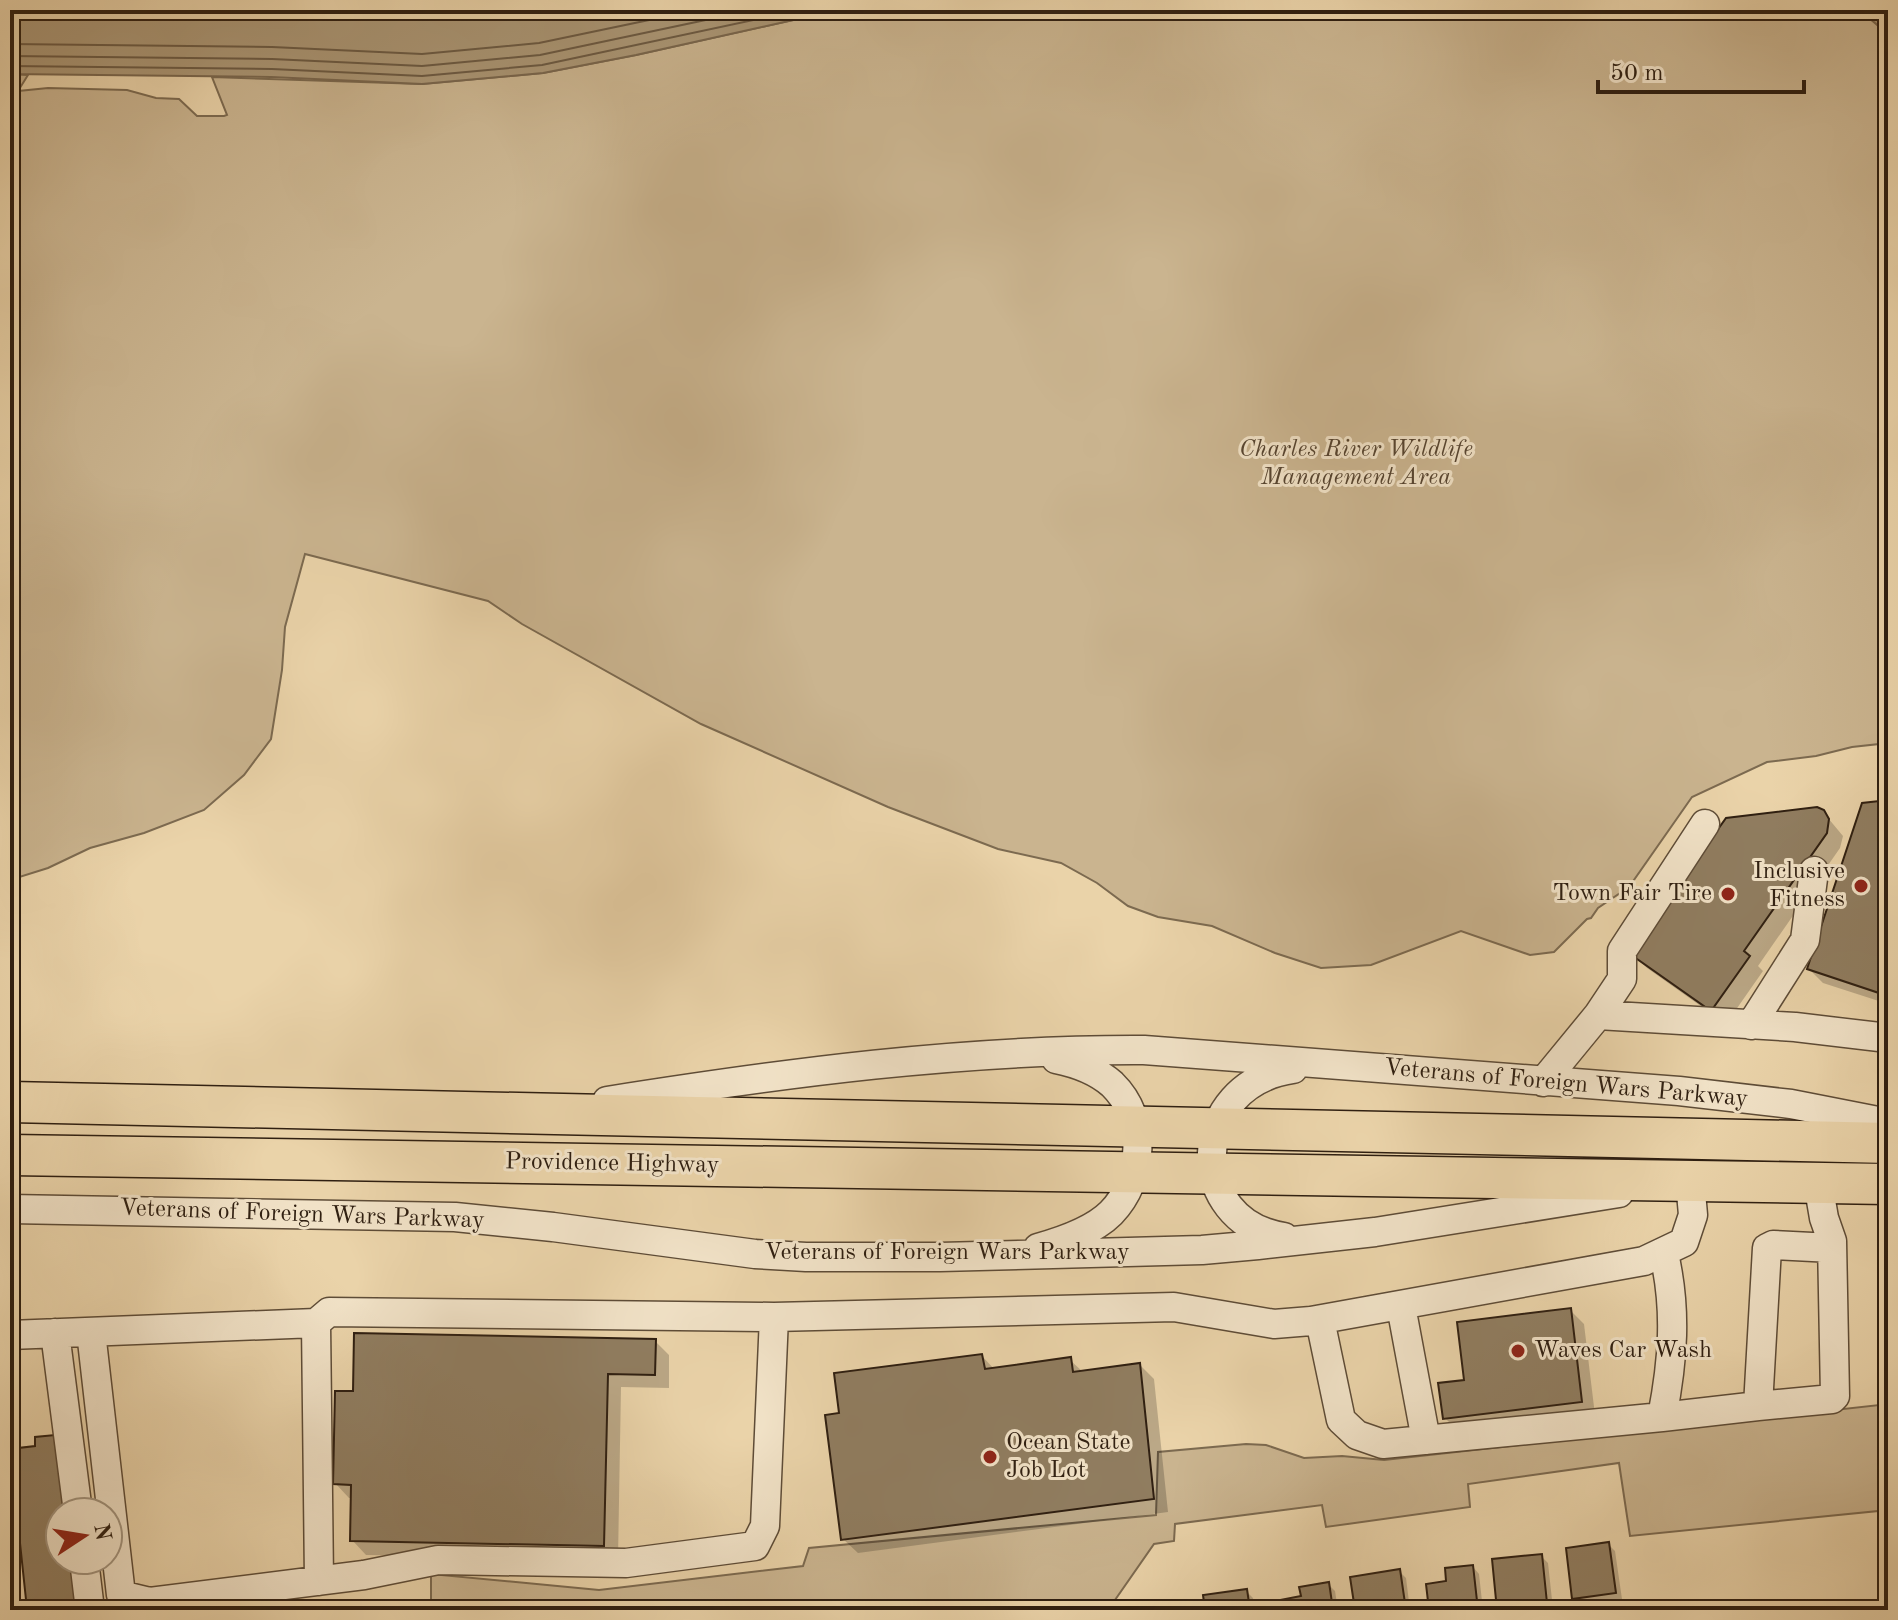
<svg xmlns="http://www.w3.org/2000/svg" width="1898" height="1620" viewBox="0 0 1898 1620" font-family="'Old Standard TT',serif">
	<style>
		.green { fill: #cab48f; stroke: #7c6a50; stroke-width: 2 }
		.water { fill: #aa9675; stroke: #79664d; stroke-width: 2 }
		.shadow { fill: #0003 }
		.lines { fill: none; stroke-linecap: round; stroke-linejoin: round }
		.shore { stroke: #6c5a43; stroke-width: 2 }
		.building { fill: #907d60; stroke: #2f1f11; stroke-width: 2 }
		.minor-casing { stroke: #5e4c37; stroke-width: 31 }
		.highway-casing { stroke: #2f1f11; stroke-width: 43 }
		.minor { stroke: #f1e2c7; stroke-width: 28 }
		.highway { stroke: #ead3a9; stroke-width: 40 }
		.poi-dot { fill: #8f2418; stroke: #f1e2c7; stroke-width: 3 }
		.labels { text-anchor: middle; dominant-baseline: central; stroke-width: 6; stroke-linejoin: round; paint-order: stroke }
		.park-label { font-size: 24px; font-style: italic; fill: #564430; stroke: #f1e2c7 }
		.poi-label { font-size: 24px; fill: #2f1f11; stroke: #f1e2c7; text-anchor: end }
		.street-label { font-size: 24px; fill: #2f1f11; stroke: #f1e2c7 }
	</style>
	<rect width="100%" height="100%" fill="#ead3a9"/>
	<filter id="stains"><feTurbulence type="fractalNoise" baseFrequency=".0025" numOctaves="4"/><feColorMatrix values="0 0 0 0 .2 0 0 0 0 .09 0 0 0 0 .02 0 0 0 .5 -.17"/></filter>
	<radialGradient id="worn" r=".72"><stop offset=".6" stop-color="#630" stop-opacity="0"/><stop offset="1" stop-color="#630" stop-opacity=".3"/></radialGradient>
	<path class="green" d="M838 10H1861L1888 34V743L1852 747 1816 756 1767 762 1692 797 1629 887 1598 908 1591 918 1587 919 1554 952 1530 955 1461 931 1371 965 1321 968 1275 953 1212 926 1158 917 1128 906 1097 883 1061 863 998 849 888 807 701 724 522 624 488 601 305 554 285 627 282 670 271 739 244 775 204 810 144 833 90 848 48 868 10 880V74L28 75 18 91 48 88 127 90 156 98 179 99 197 116H224L227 115 212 77 422 84 543 73 636 55Z
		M1888 1404V1510L1630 1536 1619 1463 1468 1484 1470 1507 1326 1527 1322 1505 1175 1524 1174 1541 1154 1544 1108 1610H421L431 1609V1574L599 1590 803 1566 809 1548 1156 1515 1158 1452 1246 1444 1266 1445 1304 1458 1342 1456 1384 1460Z"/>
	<path class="water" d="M10 10H838L636 55 543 73 422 84 271 77 10 74Z
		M1861 10H1888V34L1862 12Z"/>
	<path class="shadow" d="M1888 802V1004L1823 983 1809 969Z
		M1823 812 1843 836 1840 848 1758 966 1763 971 1726 1024 1647 968 1633 954Z
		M1570 1310 1584 1324 1595 1415 1459 1432 1445 1418 1466 1382Z
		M655 1341 669 1355V1388L621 1387 618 1559 366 1555 352 1540 353 1498H349L335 1483 355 1393Z
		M982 1356 995 1370 1070 1360 1083 1372 1140 1365 1154 1379 1168 1512 858 1553 843 1539 841 1414Z
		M60 1512V1560L85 1610H31L29 1608Z
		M1608 1544 1615 1551 1622 1599 1581 1605 1574 1598Z
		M1541 1556 1548 1563 1553 1609 1499 1610Z
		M1473 1567 1479 1574 1483 1610H1431L1448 1583Z
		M1399 1571 1406 1578 1410 1610H1358Z
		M1328 1584 1335 1591 1338 1610H1283Z
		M1246 1591 1253 1598 1255 1610H1207Z"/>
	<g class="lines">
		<path class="shore" d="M10 44 272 47 422 54 539 43 697 10
			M10 56 272 59 422 66 540 55 753 10
			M10 66 272 69 422 76 542 65 800 10"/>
	</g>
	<path class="building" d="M1888 800V996L1807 969 1862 803Z
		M1817 807 1824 810 1829 819 1827 833 1744 951 1750 956 1711 1011 1630 954 1726 818Z
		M1571 1308 1582 1402 1443 1419 1438 1383 1464 1380 1457 1322Z
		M354 1333 656 1339 655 1375 608 1374 604 1546 350 1541 351 1485 333 1484 335 1391H353Z
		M982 1354 985 1369 1071 1357 1073 1372 1140 1363 1154 1499 841 1540 825 1415 839 1413 834 1373Z
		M55 1435 65 1512H60V1560H71L76 1603 27 1609 10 1449 35 1446V1437Z
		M1609 1542 1616 1593 1572 1599 1566 1548Z
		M1542 1554 1547 1603 1522 1606V1610H1497L1492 1559Z
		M1473 1565 1478 1610H1429L1426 1584 1446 1581 1445 1568Z
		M1400 1569 1406 1610H1355L1350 1577Z
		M1329 1582 1333 1610H1281L1280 1600 1301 1596 1299 1587Z
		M1247 1589 1250 1610H1205L1203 1595Z"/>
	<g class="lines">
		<defs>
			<path id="minor" d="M1598 1015 1795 1027 1888 1038
				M1751 1025 1805 940 1814 871
				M1543 1082 1598 1015 1622 979V951L1705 824
				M607 1101C784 1073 964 1049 1144 1050L1679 1091 1791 1104 1888 1123
				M1818 1183 1824 1218 1832 1241 1835 1396 1832 1399 1758 1406 1767 1248 1773 1245 1832 1248
				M10 1209 455 1217 553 1227 755 1254 806 1257H940L1202 1250 1258 1245 1375 1232 1619 1193
				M1284 1237C1185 1222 1188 1084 1293 1069
				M1038 1248C1063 1241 1093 1231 1111 1213 1144 1179 1148 1119 1112 1084 1096 1070 1076 1063 1056 1059
				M1401 1306 1426 1440
				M1320 1320 1341 1420 1357 1435 1383 1444 1662 1417C1673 1361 1677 1310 1664 1254
				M91 1332 121 1595 150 1602 364 1575 438 1560 626 1563 755 1546 765 1526 774 1317
				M55 1333 78 1512
				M10 1335 316 1323
				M1662 1417 1758 1406
				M84 1560 90 1610
				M319 1581 316 1323 329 1312 774 1317 1174 1307 1274 1324 1311 1321 1644 1261 1684 1242 1693 1215 1690 1181 1671 1184"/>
			<path id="highway" d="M10 1102 1888 1143
				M10 1155 1888 1184"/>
		</defs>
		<use href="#minor" class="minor-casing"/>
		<use href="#highway" class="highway-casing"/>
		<use href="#minor" class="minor"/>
		<use href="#highway" class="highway"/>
	</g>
	<g class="poi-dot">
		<circle cx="1861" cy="886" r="8"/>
		<circle cx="1728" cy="894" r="8"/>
		<circle cx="1518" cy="1351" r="8"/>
		<circle cx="990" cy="1457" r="8"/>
	</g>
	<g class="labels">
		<g class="park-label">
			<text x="1356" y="450">Charles River Wildlife<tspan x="1356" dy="28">Management Area</tspan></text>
		</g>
		<g class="poi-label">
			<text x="1845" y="872">Inclusive<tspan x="1845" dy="28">Fitness</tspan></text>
			<text x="1712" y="894">Town Fair Tire</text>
			<text x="1534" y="1351" text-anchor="start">Waves Car Wash</text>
			<text x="1006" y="1443" text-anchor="start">Ocean State<tspan x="1006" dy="28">Job Lot</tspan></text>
		</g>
		<g class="street-label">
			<text transform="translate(1566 1084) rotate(5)">Veterans of Foreign Wars Parkway</text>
			<text transform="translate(612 1164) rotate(1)">Providence Highway</text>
			<text transform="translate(302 1215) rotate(2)">Veterans of Foreign Wars Parkway</text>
			<text x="947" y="1253">Veterans of Foreign Wars Parkway</text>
		</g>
	</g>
	<rect width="1898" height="1620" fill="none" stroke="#ead3a9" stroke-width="40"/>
	<rect x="12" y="12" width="1874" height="1596" fill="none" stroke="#2f1f11" stroke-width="4"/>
	<rect x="20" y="20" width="1858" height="1580" fill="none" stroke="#2f1f11" stroke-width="2"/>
	<g transform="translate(84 1536) rotate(78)"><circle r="38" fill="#f1e2c7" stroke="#a3947e" stroke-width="2"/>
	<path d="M0-6L14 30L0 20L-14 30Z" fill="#8f2418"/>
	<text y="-12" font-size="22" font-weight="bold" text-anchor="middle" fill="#2f1f11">N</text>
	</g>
	<path d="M1598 80v12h206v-12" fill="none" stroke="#2f1f11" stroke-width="4"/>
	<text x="1610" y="80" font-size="24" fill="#2f1f11" stroke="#f1e2c7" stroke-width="6" paint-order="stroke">50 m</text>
	<rect width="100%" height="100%" filter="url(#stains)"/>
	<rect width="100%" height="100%" fill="url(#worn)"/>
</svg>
